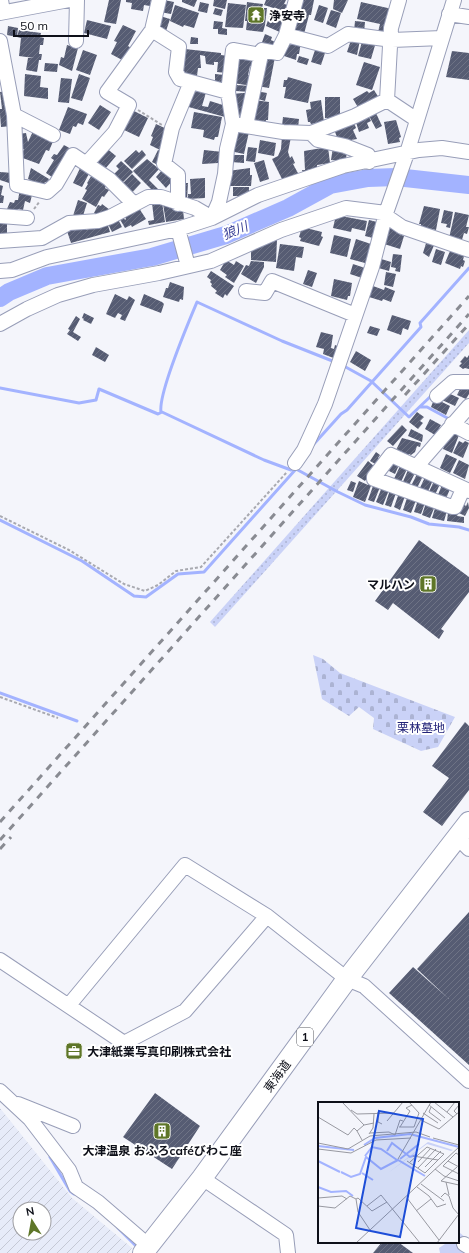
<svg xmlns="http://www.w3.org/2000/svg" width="469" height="1253" viewBox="0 0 469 1253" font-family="Mulish,'Noto Sans JP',sans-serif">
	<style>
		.industrial { fill: url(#industrial-furrows); fill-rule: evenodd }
		.grass { fill: url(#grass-dots) }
		.cemetery { fill: url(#cemetery-stones) }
		.park { fill: url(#park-tufts) }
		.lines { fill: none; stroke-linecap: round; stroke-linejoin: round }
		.stream { stroke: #a3b3ff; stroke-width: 3 }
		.river { stroke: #a3b3ff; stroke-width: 18 }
		.building { fill: url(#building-hatch) }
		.minor-casing { stroke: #989eb8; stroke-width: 16 }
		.highway-casing { stroke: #989eb8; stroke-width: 22 }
		.path { stroke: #a8a9b0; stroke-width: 2; stroke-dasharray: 3 2; stroke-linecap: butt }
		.minor { stroke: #fff; stroke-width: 14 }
		.highway { stroke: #fff; stroke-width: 20 }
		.rail { stroke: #898b92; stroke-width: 3; stroke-dasharray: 7 7; stroke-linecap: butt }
		.labels { text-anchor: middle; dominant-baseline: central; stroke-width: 4; stroke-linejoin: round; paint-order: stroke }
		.shield { fill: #fff; stroke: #56585e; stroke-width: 1 }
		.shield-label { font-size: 11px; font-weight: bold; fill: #0e1019 }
		.poi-label { font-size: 12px; font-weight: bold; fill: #0e1019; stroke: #fff; text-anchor: start }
		.park-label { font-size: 12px; fill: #232479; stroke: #fff }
		.street-label { font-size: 12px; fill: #0e1019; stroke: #fff }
		.water-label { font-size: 13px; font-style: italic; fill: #373e95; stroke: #fff }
		.inset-river { fill: none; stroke: #a3b3ff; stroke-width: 2 }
		.inset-road { fill: none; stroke: #9899a1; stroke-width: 1 }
		.view { fill: #1d4ed8; fill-opacity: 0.15; stroke: #1d4ed8; stroke-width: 2 }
		.inset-edge { fill: none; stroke: #0e1019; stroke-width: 2 }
	</style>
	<defs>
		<pattern id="industrial-furrows" width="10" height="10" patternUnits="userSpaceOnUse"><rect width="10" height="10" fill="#e7ebf9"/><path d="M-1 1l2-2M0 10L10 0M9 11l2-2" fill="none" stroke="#c5c8d5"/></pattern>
		<pattern id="grass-dots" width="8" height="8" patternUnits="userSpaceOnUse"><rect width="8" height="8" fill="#cad2f7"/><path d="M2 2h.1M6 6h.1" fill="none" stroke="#acb3d3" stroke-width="1.8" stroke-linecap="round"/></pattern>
		<pattern id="cemetery-stones" width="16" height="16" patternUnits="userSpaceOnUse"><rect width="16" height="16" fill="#cad2f7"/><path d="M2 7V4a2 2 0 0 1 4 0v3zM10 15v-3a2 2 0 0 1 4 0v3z" fill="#acb3d3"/></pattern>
		<pattern id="park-tufts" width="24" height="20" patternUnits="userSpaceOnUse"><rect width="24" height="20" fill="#cad2f7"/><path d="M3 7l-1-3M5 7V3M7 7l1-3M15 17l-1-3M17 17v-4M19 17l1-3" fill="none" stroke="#acb3d3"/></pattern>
		<pattern id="building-hatch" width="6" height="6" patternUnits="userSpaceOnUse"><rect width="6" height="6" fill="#565c73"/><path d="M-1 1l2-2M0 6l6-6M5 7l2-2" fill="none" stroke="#6e7385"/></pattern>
	</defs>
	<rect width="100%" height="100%" fill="#f4f5fb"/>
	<path class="industrial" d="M0 1108 72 1198 132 1248 128 1253H0ZM20 1209H44V1233H20Z"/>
	<path class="grass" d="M469 330V343L215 627 210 622Z"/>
	<path class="cemetery" d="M313 655 323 659 340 673 455 717 438 747 421 751 373 729 374 718 359 707 349 716 322 699Z"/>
	<path class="park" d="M460 1233 465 1237 458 1248 465 1253H440L439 1248 448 1242H458Z"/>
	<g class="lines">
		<path class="stream" d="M342 365 371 381 409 417 432 395
			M0 388 79 403 96 400 99 389 158 414 162 412 264 460 291 470 295 466
			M421 407H427L451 420
			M161 412C158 394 189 321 197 302L282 341 335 362
			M313 445 341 414 347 410 421 327 420 323 469 268
			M0 520 82 561 134 596 146 597 178 574 204 572 296 469 338 492 365 505 411 517 429 524 459 527 469 530
			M0 693 77 721
			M50 1157 70 1191 74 1194
			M118 1228 135 1245"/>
		<path class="river" d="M0 298 9 292 47 276 152 257 226 235 288 208 330 185 368 178 396 177 469 185"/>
	</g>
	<path class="building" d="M109 0H121L116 24 104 22Z
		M126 0H151L150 6 144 5 143 11 131 9 132 3 126 2Z
		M164 0 174 2 171 14 160 12Z
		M182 0H197L194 7 182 2Z
		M214 0H227L225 9 213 6Z
		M266 0H286L284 4 288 5 286 12 264 5Z
		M299 0H314L311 15H309L304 34 290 32Z
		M334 0H348L342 13 333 9Z
		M200 2 209 4 207 13 198 11Z
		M247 2 263 4 262 8H267L265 25 263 32 246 30 247 21H245Z
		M361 2 392 9 386 34 378 32 380 24 357 19Z
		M228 3 246 5 243 28 225 27Z
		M175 5 199 13 194 28 184 25 183 27 170 21Z
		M319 5 328 8 323 23 314 20Z
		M215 8 223 10 221 16 213 14Z
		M272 9 289 14 282 33 266 26Z
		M331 10 341 13 336 28 326 24Z
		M160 16 170 19 166 31 157 28Z
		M87 20 111 26 107 39 84 33Z
		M214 21 223 22 222 28 227 29V35L218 34V29H213Z
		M355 21 365 22 364 33 354 31Z
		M123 25 136 31 128 46 133 49 124 61 111 54 117 42 114 41Z
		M8 26 18 28 17 37 7 35Z
		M19 30 41 33 40 37 44 38 43 45H40L39 54H42L41 60H39L37 72 26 70 28 58H34L19 56 21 38 17 37Z
		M265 34 272 37 271 40 275 42 277 37 280 38 275 50 261 45Z
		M191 37 198 38V44H190Z
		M286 37 301 42 299 54H297L296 60 281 55Z
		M352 37 360 40 357 55 347 52Z
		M363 38 376 42 371 59 358 56Z
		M67 45 78 48 72 71 59 65 61 57 64 58Z
		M316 47 326 50 321 65 311 62Z
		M185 49 221 53V55L228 56 226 73 217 72 218 62H214V65L206 64 205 56 200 55 201 68H198L197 76 182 74Z
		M83 50 97 55 90 75 76 70Z
		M452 51 469 53V80L446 77Z
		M236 54 253 59 252 67 250 66 248 75 253 76 252 86 233 83Z
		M264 55 275 57 269 88 257 86Z
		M299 56 309 59 307 65 297 62Z
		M364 62 380 67 372 90 356 85Z
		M45 63 58 64 57 72 44 71Z
		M25 74 41 76 40 87 48 88V99L24 96Z
		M79 74 90 78 82 101 71 98Z
		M215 74 225 75V83H215Z
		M288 77 312 84 308 103 284 98 286 87H283L284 80H287Z
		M61 78 72 79 69 103 58 102Z
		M192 85 207 89 202 106 208 107 210 101 226 106 225 117 185 106Z
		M236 85 251 86 250 92 236 91Z
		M374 90 379 98 359 109 353 99 367 91 369 93Z
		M8 91 12 126 1 127 0 114V109H2L0 92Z
		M256 91 267 93 265 101 254 98Z
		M243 93H250L245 114 236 116 232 94Z
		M325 97H340V115H337V118H325Z
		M254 100 269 102 268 120H266L265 124 251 122Z
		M321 100 324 122 311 124 310 122H308L306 110 311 109 310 102Z
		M100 105 111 112 99 130 88 123Z
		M68 107 87 114 83 125 78 123 76 127 73 126 70 134 59 130Z
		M132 110 148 118 139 137 122 129Z
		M375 111 382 126 376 129 368 114Z
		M194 112 222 117 218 137H215L214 140 203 137 204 130 191 128Z
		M368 115 371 121 367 123 369 128 359 132 355 119Z
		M283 117 299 119 298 128 282 126Z
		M353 120 356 128 353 130 357 139 339 142 333 127Z
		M396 120 401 137 399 138 400 142 388 144 384 122Z
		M156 124 169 130 160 150 150 145 153 137 151 136Z
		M34 129 54 139 49 151 46 150 39 164 20 157 24 149 18 150V134L26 133 28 142Z
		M235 129 249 132 244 154 230 151Z
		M282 136 291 137 288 152 290 158 292 156 295 163 293 164 299 175 283 181 272 159 278 156 281 149Z
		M260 140 276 143 274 156 258 153Z
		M64 145 73 150 55 179 46 173 54 160 51 158 54 154 57 155Z
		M105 147 116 156 105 169 92 162Z
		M248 147 257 148 255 162 246 161Z
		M328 147 330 163 317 165V168L307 170V173H303L302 170H305L304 151Z
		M333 147 347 151 346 159H341L340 161 331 160Z
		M136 150 139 153 142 150 146 155 132 169 124 161Z
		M158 150 164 153 158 165 152 162Z
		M204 150 223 152 222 160 219 159 218 163 202 164Z
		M231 155H244V163L231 162Z
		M147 159 159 169 149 180 158 189 154 192 133 171Z
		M264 160 269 179 260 182 254 163Z
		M121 161 133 172 121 184 112 176 119 169 116 166Z
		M82 164 92 168 82 187 73 183Z
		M31 168 49 179 47 183 45 182 43 186 28 179Z
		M250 168V175H252L251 186H228V171Z
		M163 169 174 179 166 188 156 177Z
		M0 172 13 173 12 184 0 180Z
		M93 173 108 182 105 188 109 190 104 197 102 196 96 207 82 199 87 190 85 189 88 184 87 183Z
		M132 174 141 183 129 196 120 186Z
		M205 178V198L188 199V194H191L190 179Z
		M181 183H188L187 201H180Z
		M0 185 3 186 1 195 4 196 3 203H0Z
		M233 187H249V193H246V196H233Z
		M20 189 33 191 30 203 25 201 23 210 18 209 17 211 7 209 10 202 14 203 15 200H18Z
		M78 200 87 203 82 219 73 216Z
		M162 202 165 222 149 225 148 221 154 220 152 203Z
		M102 204 110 210 101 217 94 213 98 205 101 206Z
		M163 204 183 210 184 219 166 222Z
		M137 205 146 219 132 227 131 225 125 228 118 216 122 214 125 220 126 219 123 213Z
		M424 206 440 209 436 230 421 227V224H419Z
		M444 210 453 212 450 228 446 227 447 224 441 223Z
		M455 212 469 215 466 227H469L467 234 464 233 461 243 449 238Z
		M336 215 367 221 365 231 352 228 351 232 333 228Z
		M117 217 122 227 112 232 107 222Z
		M0 219H7V236H0Z
		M369 220 381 223 377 239 365 236Z
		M107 222 110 232 71 243 67 231 84 224 86 230Z
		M388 224 400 231 399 234 404 236 400 249 381 243Z
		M302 227 322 232 321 236 323 237 319 246 300 241 301 238 299 237Z
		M334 235 351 239 347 257 330 253Z
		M356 239 371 244 369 251 371 252 365 263 350 259Z
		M277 240 276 262 251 260V250Z
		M427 240 435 243 429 257 423 253Z
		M280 244 304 247 302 258 296 257 294 271 276 268Z
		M436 249 445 252 441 265 432 262Z
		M450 251 464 256 463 260 465 261 463 267 461 266 460 269 445 263Z
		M393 254 402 255 400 272 395 271 396 268 391 267Z
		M378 258 391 262 389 271 375 267Z
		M226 260 234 265 236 261 244 266 234 283 225 277 227 275 220 270Z
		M251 261 264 262V267L256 283 241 274 246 265 249 266Z
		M353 264 368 269 365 279 350 274Z
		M308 270 317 273 312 287 303 284Z
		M211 271 234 286 227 296 225 294 223 298 215 293 217 291 211 286 212 284 210 282 211 280 207 277Z
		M386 272 396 274 393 287 384 285Z
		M334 279 352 283 350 296H348L347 300 331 296Z
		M170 282 184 287 183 300 180 299 179 302 163 297 166 288H168Z
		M373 286 384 290 385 287 395 291 391 302 383 299 382 301 369 297Z
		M115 294 127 300 129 296 135 300 125 321 120 319 122 315 118 313 115 318 106 314Z
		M144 294 162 302 164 304 161 313 140 305Z
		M84 313 94 318 91 324 83 320 84 319 82 318Z
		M392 315 411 321 408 330 403 328 401 335 387 330Z
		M76 316 80 319 73 332 81 337 78 341 67 334 70 330 68 329Z
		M370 326 380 329 377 336 367 333Z
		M321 332 333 335 331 348 334 349 335 345 340 347 336 359 323 354 324 349 316 347Z
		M96 347 109 355 105 362 92 355Z
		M356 351 371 360 365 371 350 362Z
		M469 355V369L465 368 463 369 459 366 462 363 460 362 465 356 467 358Z
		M469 386V394L466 399 457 395 461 387 467 390Z
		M446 392 459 398 455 406 442 400Z
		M438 400 450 406 446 415 431 407 433 402 436 403Z
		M417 412 424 417 420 421 423 423 418 429 409 422Z
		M430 419 441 425 435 435 425 429Z
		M402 425 407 430 393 446 387 441Z
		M411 429 423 435 422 442 408 436Z
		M453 433 459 435 452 453 443 449 448 436Z
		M402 438 421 443 420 447 417 446 415 452 411 455 409 454 407 457 395 452Z
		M459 441 463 443 465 441 469 443 463 458 453 453Z
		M376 452 380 455 378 458 380 460 377 465 370 461Z
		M446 454 457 459 450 473 440 468Z
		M459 460 469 465 465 479 453 473Z
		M368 461 375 467 365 481 357 476Z
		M393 462 399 465 395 474 389 471Z
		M400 466 407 469 400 484 393 481Z
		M408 470 415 473 408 487 402 484Z
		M417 474 423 476 416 490 410 488Z
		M425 477 433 480 427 494 419 490Z
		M351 481 356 483 353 492 347 490Z
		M359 481 368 485 369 482 372 483 365 502 353 497Z
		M434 481 440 484 434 497 428 494Z
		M442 485 450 489 445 501 437 497Z
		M373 486 380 487 374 502 368 500Z
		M382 487 389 490 383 505 376 502Z
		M390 490 396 493 391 507 385 505Z
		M399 493 405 496 400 510 394 507Z
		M408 495 417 498 411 513 403 510Z
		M418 500 425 503 421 514 414 512Z
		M468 502 469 508 465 516 459 513 463 504 466 506Z
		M426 503 435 506 430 518 422 515Z
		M436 505 447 511 444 521 432 518Z
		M448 513 458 514 457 516 464 517V523L447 521Z
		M419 540 469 577V592L441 629 444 631 439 639 393 603 388 610 375 601Z
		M465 722 469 726V790L442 826 423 812 449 778 432 766Z
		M469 912V1065L389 993 413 967 449 999 417 969Z
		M155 1093 200 1126 172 1169 123 1137Z
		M382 1242H398L413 1253H373Z"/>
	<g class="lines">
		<defs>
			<path id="minor" d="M1 0 3 12
				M0 13 69 0
				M449 14 469 17
				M152 30 179 47 176 72 180 79 228 92
				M286 35 328 46 348 34 392 40 442 38
				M0 41 14 115 53 135
				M76 41 77 0
				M387 100 391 28 399 0
				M387 100 417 120
				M14 115 17 185 47 192 56 184 73 155 109 179 134 204
				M233 124 283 132 311 133 355 116 387 100
				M246 125 262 50 277 53 286 35 296 0
				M311 133 318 140 345 146 368 155 369 162
				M87 163 115 132 129 105 107 92 152 30 159 0
				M178 204V175L164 164 172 128 191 82
				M0 216 27 218
				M386 216 402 227 469 250
				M178 229 188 266
				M0 241 42 238 69 223 98 221 110 217 148 197H161L195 208 212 218 219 202 225 174 227 149 233 124 228 92 233 50 261 55
				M0 271 12 270 47 257 178 229 212 218 258 195 343 166 419 150 442 148 469 152
				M246 291 265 293 272 281 355 315
				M0 324 27 309 58 295 93 285 159 273 211 261 281 230 346 208 386 213
				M437 396 453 382H469
				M452 424 469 433
				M295 463 304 450 325 404 372 267 386 213 407 153 454 0
				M416 467 469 406
				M463 489 455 507H452L374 479V477L391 455 469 491
				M458 838 469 849
				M0 960 124 1043 185 1011 267 916
				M69 1005 185 865 267 916 347 979 364 986 469 1081
				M0 1091 30 1119 69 1170 76 1187 98 1202 149 1246
				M18 1104 73 1126
				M202 1178 286 1235 288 1253
				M464 1244 469 1247"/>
			<path id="highway" d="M143 1253 202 1178 347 979 469 822"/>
		</defs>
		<use href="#minor" class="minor-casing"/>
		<use href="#highway" class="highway-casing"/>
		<path class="path" d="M138 110 162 125
			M34 209 40 201
			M0 516 69 550 124 584 145 591 158 585 176 571 201 567 287 472
			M0 697 58 718"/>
		<use href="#minor" class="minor"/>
		<use href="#highway" class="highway"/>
		<path class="rail" d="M405 395 469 324
			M0 822 469 296
			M0 840 469 314
			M0 849 11 837"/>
	</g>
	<defs>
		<symbol id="temple-square" viewBox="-11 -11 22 22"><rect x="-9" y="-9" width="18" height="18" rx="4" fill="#5e7628" stroke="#fff"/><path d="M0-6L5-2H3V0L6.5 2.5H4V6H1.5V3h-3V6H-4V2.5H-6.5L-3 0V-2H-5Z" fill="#fff"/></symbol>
		<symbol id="building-square" viewBox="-11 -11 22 22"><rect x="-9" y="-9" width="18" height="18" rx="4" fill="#5e7628" stroke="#fff"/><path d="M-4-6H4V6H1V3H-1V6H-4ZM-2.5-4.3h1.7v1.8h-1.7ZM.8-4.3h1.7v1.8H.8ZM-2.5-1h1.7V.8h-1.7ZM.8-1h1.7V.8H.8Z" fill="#fff"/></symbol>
		<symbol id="office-square" viewBox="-11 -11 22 22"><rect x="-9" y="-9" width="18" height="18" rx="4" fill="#5e7628" stroke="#fff"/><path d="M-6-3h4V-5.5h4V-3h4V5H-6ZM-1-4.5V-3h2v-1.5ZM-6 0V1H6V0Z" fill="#fff"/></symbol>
	</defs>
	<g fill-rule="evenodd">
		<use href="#temple-square" x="246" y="5" width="20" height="20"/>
		<use href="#building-square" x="418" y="574" width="20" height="20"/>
		<use href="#office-square" x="64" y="1041" width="20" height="20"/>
		<use href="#building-square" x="152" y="1121" width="20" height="20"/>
	</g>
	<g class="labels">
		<rect class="shield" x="297" y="1028" width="16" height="18" rx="3"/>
		<g class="shield-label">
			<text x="305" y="1037">1</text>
		</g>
		<g class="poi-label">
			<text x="269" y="15">浄安寺</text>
			<text x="415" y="584" text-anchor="end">マルハン</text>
			<text x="87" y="1051">大津紙業写真印刷株式会社</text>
			<text x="162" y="1150" text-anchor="middle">大津温泉 おふろcaféびわこ座</text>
		</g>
		<g class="park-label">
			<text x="421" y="727">栗林墓地</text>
		</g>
		<g class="street-label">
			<text transform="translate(277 1076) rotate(-54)">東海道</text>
		</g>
		<g class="water-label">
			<text transform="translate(235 230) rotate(-22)">狼川</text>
		</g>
	</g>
	<g transform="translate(318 1102)">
		<rect width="141" height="141" fill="#f4f5fb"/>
		<path d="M110 40 135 48 133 49 109 42 70 71Z" fill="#cad2f7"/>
		<path class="inset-river" d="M46 43 57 36 92 32 141 45M0 44 36 48M69 49 74 41 92 55 98 53M47 54 54 45 63 47 79 58M82 57 101 42M0 59 22 70M23 70 33 75 42 72 48 55 63 67 80 58 107 74M44 71 55 78M0 85 13 90 28 89 35 94"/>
		<path class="inset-road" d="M24 0 46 23M91 0 101 11 96 25M116 0 135 15M111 3 127 16M113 5 111 10 123 19M33 8 39 12 76 11M60 10V20L64 22M129 10 137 0M105 11 120 21M139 12 136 9 141 3M0 15 30 33 36 26 39 29M103 18 121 27 141 10M69 19 85 0M81 25H96M82 25 92 9 88 6 94 3M52 31 71 30 77 33 82 18 85 19M51 32 55 26 56 12M115 36 141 43M44 38 39 29 46 23 56 21M0 41 30 47 52 34 98 30 112 35M0 47 33 51 58 38 93 36M141 53 138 51 130 59 141 65M95 54 120 58M80 57 113 0M89 59 107 71 126 52 109 45 92 60M130 59 125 64 141 72M100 60 113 46M107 65 123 49M100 66 118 47M117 67 126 74 141 79M123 79 139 65M123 79 141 83M128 80 131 93M103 82 126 99M99 85 111 94 119 105 128 102M123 95 127 91 131 94 135 106 141 113M0 96 24 94 29 97M89 96 121 138M38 97 40 110 52 128M0 104 17 106 32 94 38 97 40 96 54 109 69 100M49 104 63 93 102 141M98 109 113 97M38 141 141 45M119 141 141 112"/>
		<path class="view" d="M61 9 105 17 82 135 38 126Z"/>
		<rect width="141" height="141" class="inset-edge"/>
	</g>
	<g transform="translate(32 1221) rotate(349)"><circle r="19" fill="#ffffff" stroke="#9f9fa3"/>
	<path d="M0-3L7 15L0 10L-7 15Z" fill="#5e7628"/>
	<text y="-6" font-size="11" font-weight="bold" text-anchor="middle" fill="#0e1019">N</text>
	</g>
	<path d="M14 30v6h74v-6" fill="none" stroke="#0e1019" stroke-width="2"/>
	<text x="20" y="30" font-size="12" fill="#0e1019" stroke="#ffffff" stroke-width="3" paint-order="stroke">50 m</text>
</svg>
